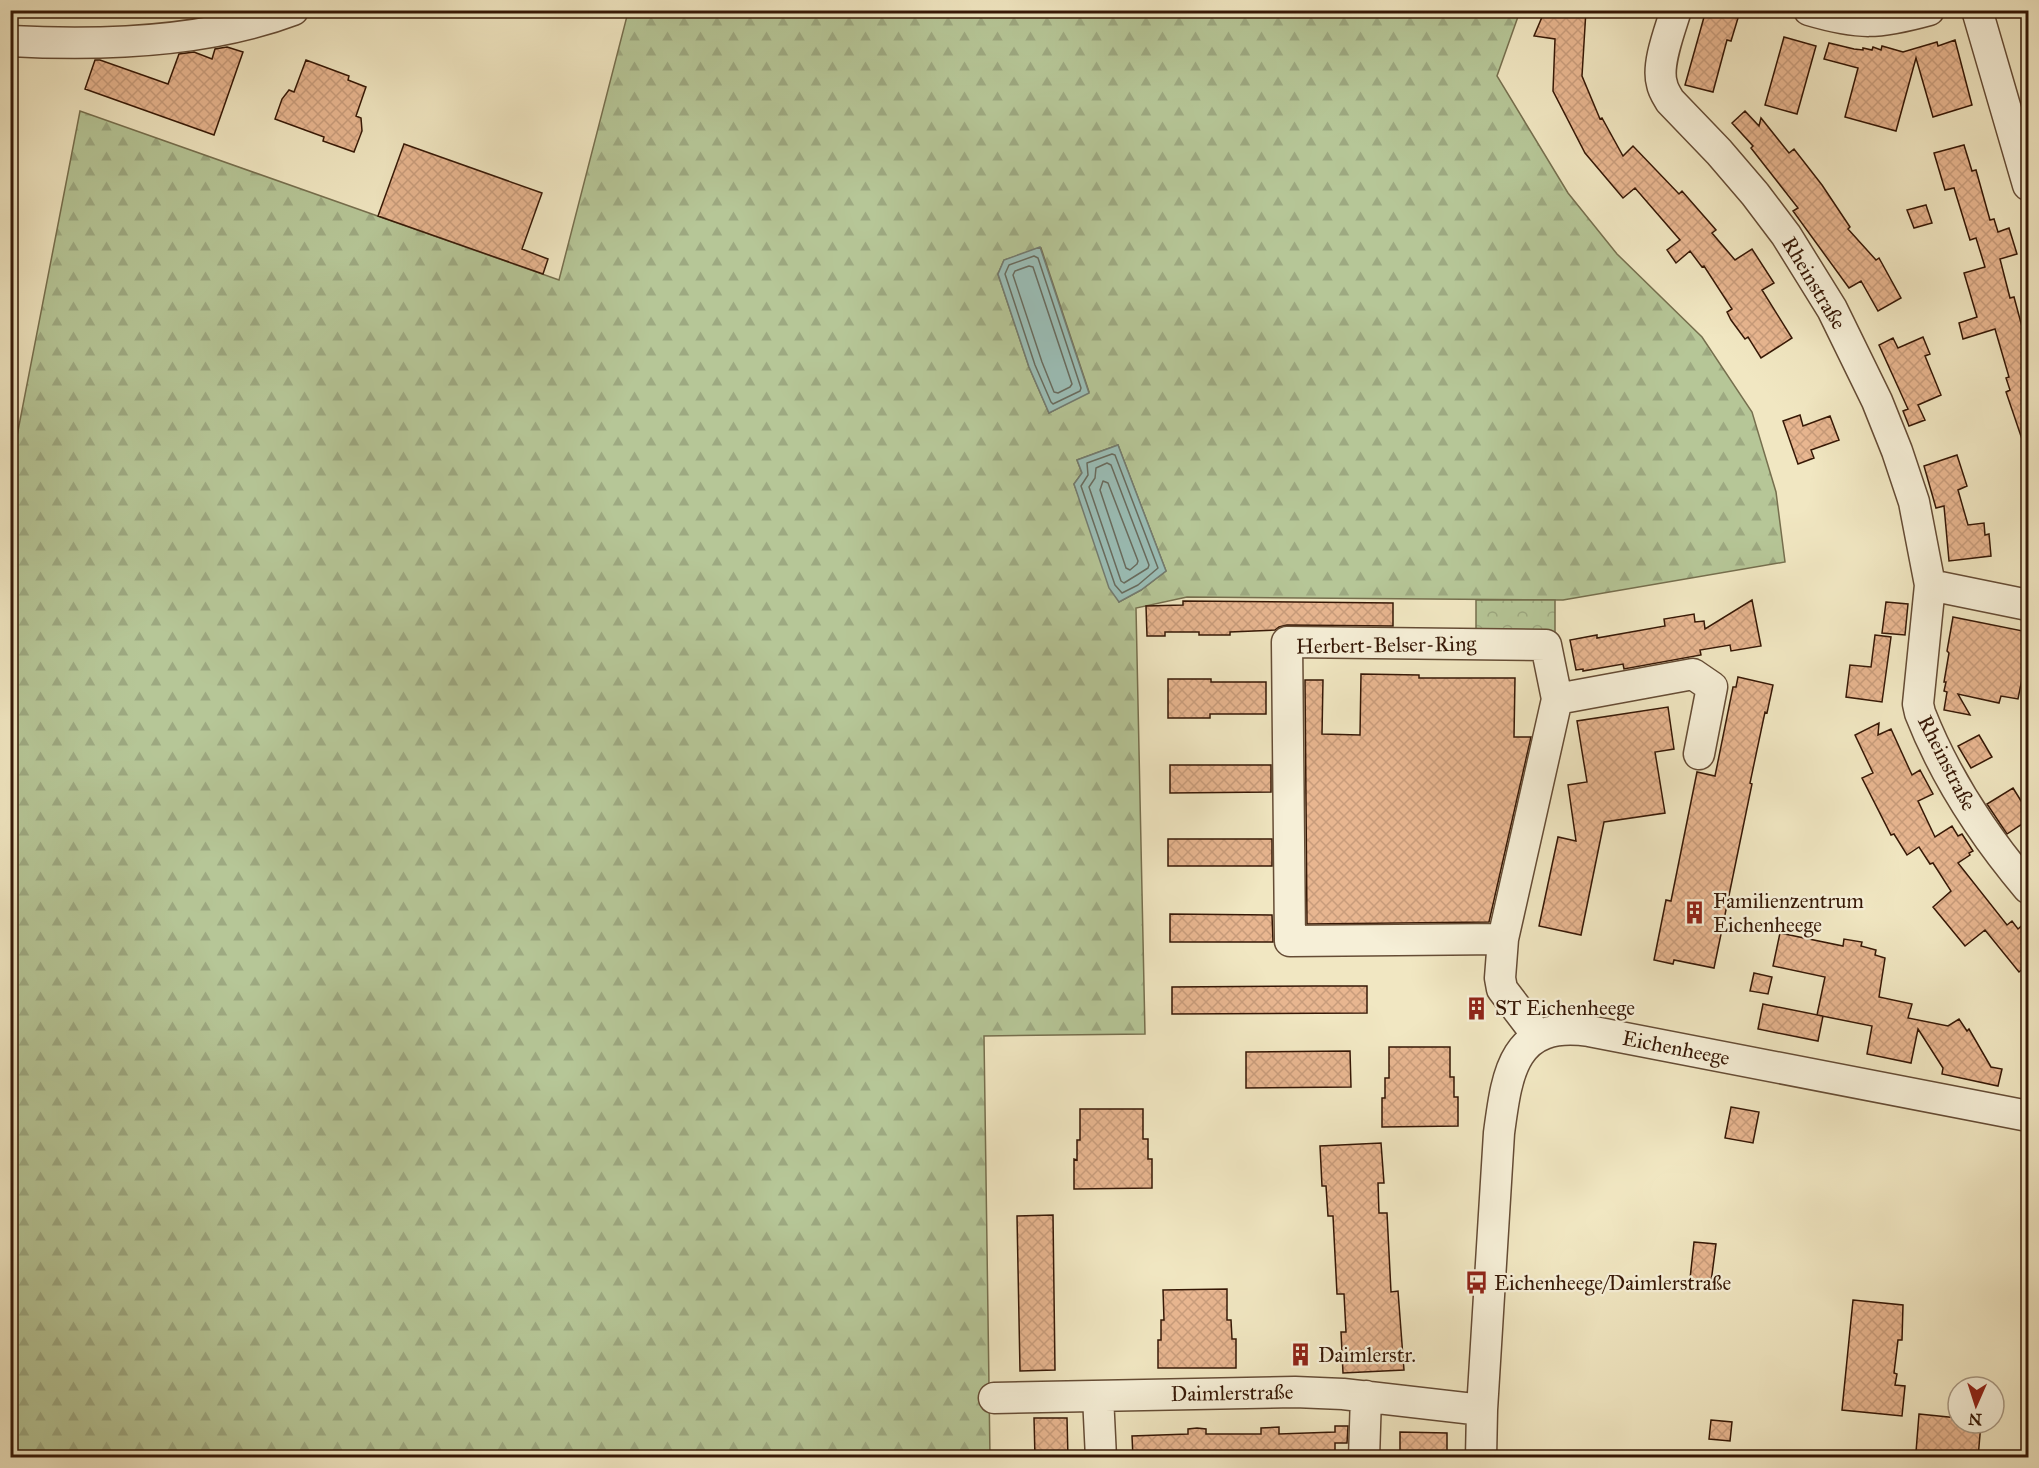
<svg xmlns="http://www.w3.org/2000/svg" width="2039" height="1468" viewBox="0 0 2039 1468" font-family="'IM FELL Great Primer',serif">
	<style>
		.forest { fill: url(#forest-firs); stroke: #766f4e; stroke-width: 1.5; fill-rule: evenodd }
		.park { fill: url(#park-crowns); stroke: #766f4e; stroke-width: 1.5 }
		.water { fill: #9bbfb8; stroke: #737c71; stroke-width: 1.5 }
		.lines { fill: none; stroke-linecap: round; stroke-linejoin: round }
		.shore { stroke: #686c5f; stroke-width: 1.5 }
		.building { fill: url(#building-cross-hatch); stroke: #361806; stroke-width: 1.5 }
		.minor-casing { stroke: #654c35; stroke-width: 33 }
		.minor { stroke: #f6efd7; stroke-width: 30 }
		.labels { text-anchor: middle; dominant-baseline: central; stroke-width: 4.5; stroke-linejoin: round; paint-order: stroke }
		.street-label { font-size: 21px; fill: #361806; stroke: #f6efd7 }
		.poi-label { font-size: 21px; fill: #361806; stroke: #f6efd7; text-anchor: start }
	</style>
	<defs>
		<pattern id="forest-firs" width="22" height="20" patternUnits="userSpaceOnUse" patternTransform="scale(1.5)"><rect width="22" height="20" fill="#b6c697"/><path d="M5 1l3.5 6h-7zM16 11l3.5 6h-7z" fill="#9da981"/></pattern>
		<pattern id="park-crowns" width="20" height="18" patternUnits="userSpaceOnUse" patternTransform="scale(1.5)"><rect width="20" height="18" fill="#b6c697"/><path d="M2 6a3 3 0 1 1 6 0M12 15a3 3 0 1 1 6 0" fill="none" stroke="#9da981"/></pattern>
		<pattern id="building-cross-hatch" width="8" height="8" patternUnits="userSpaceOnUse" patternTransform="scale(1.5)"><rect width="8" height="8" fill="#e8b690"/><path d="M0 0l8 8M0 8l8-8" fill="none" stroke="#c89c7b"/></pattern>
	</defs>
	<rect width="100%" height="100%" fill="#f1e7c2"/>
	<filter id="stains"><feTurbulence type="fractalNoise" baseFrequency=".00333" numOctaves="4"/><feColorMatrix values="0 0 0 0 .2 0 0 0 0 .09 0 0 0 0 .02 0 0 0 .5 -.17"/></filter>
	<radialGradient id="worn" r=".72"><stop offset=".6" stop-color="#630" stop-opacity="0"/><stop offset="1" stop-color="#630" stop-opacity=".3"/></radialGradient>
	<path class="forest" d="M631 11H1520L1497 76 1568 193 1617 254 1702 337 1752 412 1776 492 1785 562 1563 600 1187 597 1136 608 1145 1034 984 1036 990 1457 11 1458V436H17L80 111 559 280 627 16ZM1041 248 1089 392 1049 413 1029 367 998 274 1004 260ZM1118 445 1166 571 1141 590 1119 602 1074 484 1082 473 1077 460Z"/>
	<path class="park" d="M1476 600H1555V638L1476 637Z"/>
	<path class="water" d="M1040 247 1089 393 1049 413 1029 367 998 274 1004 260Z
		M1118 445 1166 571 1141 590 1119 602 1109 588 1074 484 1082 473 1077 460Z"/>
	<g class="lines">
		<path class="shore" d="M1034 256 1038 258 1081 388 1080 391 1053 404 1051 402 1035 365 1005 274 1009 265Z
			M1029 266 1033 267 1072 384 1070 387 1058 393 1054 392 1042 362 1013 275 1015 271Z
			M1112 454 1115 455 1158 568 1138 585 1122 593 1115 585 1081 486 1088 475 1087 463Z
			M1107 463 1111 465 1149 565 1148 568 1124 583 1121 581 1089 487 1095 478 1096 468Z
			M1103 481 1108 483 1138 561 1137 564 1130 570 1126 568 1100 490Z"/>
	</g>
	<path class="building" d="M1545 10H1586L1582 76 1600 119 1602 118 1623 156 1633 146 1679 194 1682 191 1716 230 1712 233 1735 260 1752 249 1774 283 1762 290 1792 338 1761 358 1748 337 1745 339 1731 320 1727 312 1732 309 1704 266 1702 267 1690 251 1676 263 1667 250 1680 240 1635 188 1623 198 1585 153 1553 91 1555 39 1534 36Z
		M1706 10 1738 18 1731 41 1727 40 1713 92 1685 85Z
		M1784 37 1816 46 1797 114 1765 105Z
		M1955 40 1972 105 1933 117 1916 58 1896 131 1845 117 1858 68 1824 59 1829 43 1854 49 1863 50V48L1872 50 1873 47 1881 50 1882 46 1903 52 1937 42 1938 46Z
		M227 47 243 52 214 135 85 89 95 60H100L168 84 179 54 194 52 212 59 215 49Z
		M306 60 349 76 348 80 366 87 356 116 361 118 362 131 354 152 323 141 324 137 275 119 282 99 289 90 294 92Z
		M1745 111 1759 126 1761 118 1789 153 1794 149 1822 185 1850 227 1848 229 1876 260 1879 258 1901 298 1878 311 1861 281 1849 288 1793 211 1798 208 1751 148 1753 146 1732 123Z
		M404 144 542 193 522 249 548 259 543 274 378 216Z
		M1964 145 1972 171 1976 170 1990 220 1994 219 1998 232 2009 228 2017 254 2000 259 2010 298 2014 297 2028 349V445H2024L2006 392 2010 390 2006 378 2009 377 1995 329 1963 339 1959 323 1977 317 1964 273 1985 267 1976 238 1970 240 1954 188 1945 190 1934 153Z
		M1926 205 1932 223 1914 228 1907 210Z
		M1923 337 1930 354 1925 356 1941 395 1918 405 1925 420 1909 426 1903 411 1908 409 1879 345 1893 338 1898 348Z
		M1800 415 1803 426 1830 416 1839 440 1811 450 1814 458 1798 464 1783 421Z
		M1957 455 1967 486 1958 490 1968 525 1984 523 1985 535 1989 534 1991 556 1949 561 1944 506 1936 508 1924 466Z
		M1752 600 1761 646 1731 651 1730 645 1700 650 1701 655 1624 669 1623 664 1583 671V669L1576 670 1570 640 1597 635V638L1665 626 1664 619 1694 614 1695 622 1704 621 1705 629Z
		M1183 601 1393 603V626L1287 625 1279 627 1275 630 1230 632V635H1199V632H1165V636H1147L1146 606 1183 605Z
		M1886 602 1908 604 1905 635 1882 633Z
		M1953 617 2028 632V675L2023 674 2018 699 2001 696 1999 703 1958 694 1970 715 1944 710 1947 692 1944 691 1946 682H1944L1949 653 1947 651Z
		M1875 635 1891 637 1882 702 1846 697 1850 665 1871 667Z
		M1361 674 1419 675V678H1515L1514 737H1531L1489 922 1307 924 1305 680H1323L1322 734 1360 735Z
		M1738 677 1773 685 1767 713 1765 712 1750 783 1752 784 1714 968 1674 960 1673 964 1654 960 1666 900 1671 901 1697 772 1715 776 1733 687H1736Z
		M1168 679H1211V682H1266V714H1210V718H1168Z
		M1668 707 1674 749 1655 752 1665 813 1604 822 1581 935 1539 926 1558 837 1576 841 1568 785 1587 782 1577 721Z
		M1879 723 1878 735 1891 729 1912 775 1920 770 1933 794 1918 801 1935 837 1952 826 1958 836 1962 834 1973 851 1969 853 1970 855 1958 863 2007 925 2012 921 2018 929 2028 920V964L2019 972 1985 930 1965 946 1933 907 1951 891 1933 863 1930 864 1919 847 1907 855 1894 834 1891 835 1862 778 1873 773 1855 735Z
		M1979 735 1992 757 1971 768 1958 746Z
		M1170 765H1271V792L1170 793Z
		M2013 788 2028 812V820L2007 834 1987 804Z
		M1168 839H1272V866H1168Z
		M1170 914 1272 915 1273 942H1170Z
		M1780 933 1843 946 1844 939 1862 942 1861 946 1876 950 1875 955 1885 958 1879 997 1912 1004 1908 1018 1948 1026 1959 1019 1967 1031 1969 1029 1991 1067 2002 1069 1998 1086 1942 1074 1943 1068 1918 1029 1911 1063 1867 1054 1872 1026 1817 1015 1825 977 1773 966Z
		M1754 973 1772 977 1768 994 1750 991Z
		M1316 986H1367V1013L1172 1014V987Z
		M1763 1004 1823 1016 1818 1041 1758 1029Z
		M1389 1047H1450V1077H1454V1097H1458V1126L1382 1127V1098H1385V1078H1389Z
		M1350 1051 1351 1087 1246 1088V1052Z
		M1731 1107 1759 1112 1753 1143 1725 1138Z
		M1080 1109H1143V1139H1148V1159H1152V1188L1074 1189V1159L1077 1160V1140H1080Z
		M1381 1143 1384 1183H1378L1379 1213H1387L1391 1292 1398 1291 1404 1370 1343 1373 1341 1332H1346L1344 1294H1337L1333 1216H1328L1326 1186H1322L1320 1146Z
		M1053 1215 1055 1370 1020 1371 1017 1216Z
		M1694 1242 1716 1244 1711 1282 1690 1279Z
		M1227 1289V1320H1231L1232 1339H1236V1368H1158V1340H1161V1320H1164L1163 1290Z
		M1853 1300 1903 1305 1902 1340H1898L1894 1373 1897 1374 1895 1385 1905 1386 1902 1416 1842 1410Z
		M1292 1347H1308V1363H1292Z
		M1919 1414 1958 1418V1423H1981L1978 1458 1947 1455V1458H1924L1925 1453 1916 1452Z
		M1034 1418H1067L1068 1458H1035Z
		M1711 1420 1732 1422 1730 1441 1709 1439Z
		M1335 1426H1348L1347 1443H1335V1458H1133L1132 1436 1188 1434V1429L1197 1428 1206 1429V1434H1261V1428L1279 1427V1434L1335 1432Z
		M1400 1432 1447 1433V1458H1400Z"/>
	<g class="lines">
		<defs>
			<path id="minor" d="M1676 10C1670 30 1656 65 1662 84 1663 90 1667 96 1670 101L1719 152 1755 194 1786 235 1832 309 1877 401 1897 451 1914 502 1930 585 1918 704 1920 713C1945 777 1984 836 2028 888
				M1809 10C1860 25 1878 24 1929 10
				M1977 10 2028 185
				M10 41C102 46 206 43 293 10
				M1930 585 2028 605
				M1557 699 1693 674 1712 687 1699 754
				M1503 939 1290 941 1287 642 1546 645 1557 699 1503 939 1500 978 1502 989 1537 1035
				M1098 1396 1101 1458
				M994 1398 1295 1392 1343 1394 1482 1410
				M1364 1458 1366 1396
				M1481 1458 1482 1410 1499 1133C1507 1073 1513 1020 1589 1031L2028 1116"/>
		</defs>
		<use href="#minor" class="minor-casing"/>
		<use href="#minor" class="minor"/>
	</g>
	<defs>
		<symbol id="building-bare" viewBox="-9 -9 18 18"><path d="M-4-6H4V6H1V3H-1V6H-4ZM-2.5-4.3h1.7v1.8h-1.7ZM.8-4.3h1.7v1.8H.8ZM-2.5-1h1.7V.8h-1.7ZM.8-1h1.7V.8H.8Z" fill="#8f2418" stroke="#f6efd7" stroke-width="2.5" paint-order="stroke"/></symbol>
		<symbol id="bus-bare" viewBox="-9 -9 18 18"><path d="M-5-6H5V4H4V6H2V4H-2V6H-4V4H-5ZM-3.5-4V0h7V-4ZM-3.5 1.2v1.5H-2V1.2ZM2 1.2v1.5H3.5V1.2Z" fill="#8f2418" stroke="#f6efd7" stroke-width="2.5" paint-order="stroke"/></symbol>
	</defs>
	<g fill-rule="evenodd">
		<use href="#building-bare" x="1678" y="896" width="33" height="33"/>
		<use href="#building-bare" x="1460" y="992" width="33" height="33"/>
		<use href="#bus-bare" x="1460" y="1266" width="33" height="33"/>
		<use href="#building-bare" x="1284" y="1338" width="33" height="33"/>
	</g>
	<g class="labels">
		<g class="street-label">
			<text transform="translate(1814 283) rotate(59)">Rheinstraße</text>
			<text transform="translate(1386 645) rotate(-1)">Herbert-Belser-Ring</text>
			<text transform="translate(1947 763) rotate(63)">Rheinstraße</text>
			<text transform="translate(1676 1048) rotate(11)">Eichenheege</text>
			<text transform="translate(1232 1393) rotate(-1)">Daimlerstraße</text>
		</g>
		<g class="poi-label">
			<text x="1713" y="901">Familienzentrum<tspan x="1713" dy="24">Eichenheege</tspan></text>
			<text x="1495" y="1008">ST Eichenheege</text>
			<text x="1494" y="1283">Eichenheege/Daimlerstraße</text>
			<text x="1318" y="1355">Daimlerstr.</text>
		</g>
	</g>
	<rect width="2039" height="1468" fill="none" stroke="#f1e7c2" stroke-width="36"/>
	<rect x="12" y="12" width="2015" height="1444" fill="none" stroke="#361806" stroke-width="3"/>
	<rect x="18" y="18" width="2003" height="1432" fill="none" stroke="#361806" stroke-width="1.5"/>
	<g transform="translate(1976 1405) rotate(183)"><circle r="28" fill="#f6efd7" stroke="#a99983" stroke-width="1.5"/>
	<path d="M0-4.5L10 22L0 15L-10 22Z" fill="#8f2418"/>
	<text y="-9" font-size="16" font-weight="bold" text-anchor="middle" fill="#361806">N</text>
	</g>
	<rect width="100%" height="100%" filter="url(#stains)"/>
	<rect width="100%" height="100%" fill="url(#worn)"/>
</svg>
